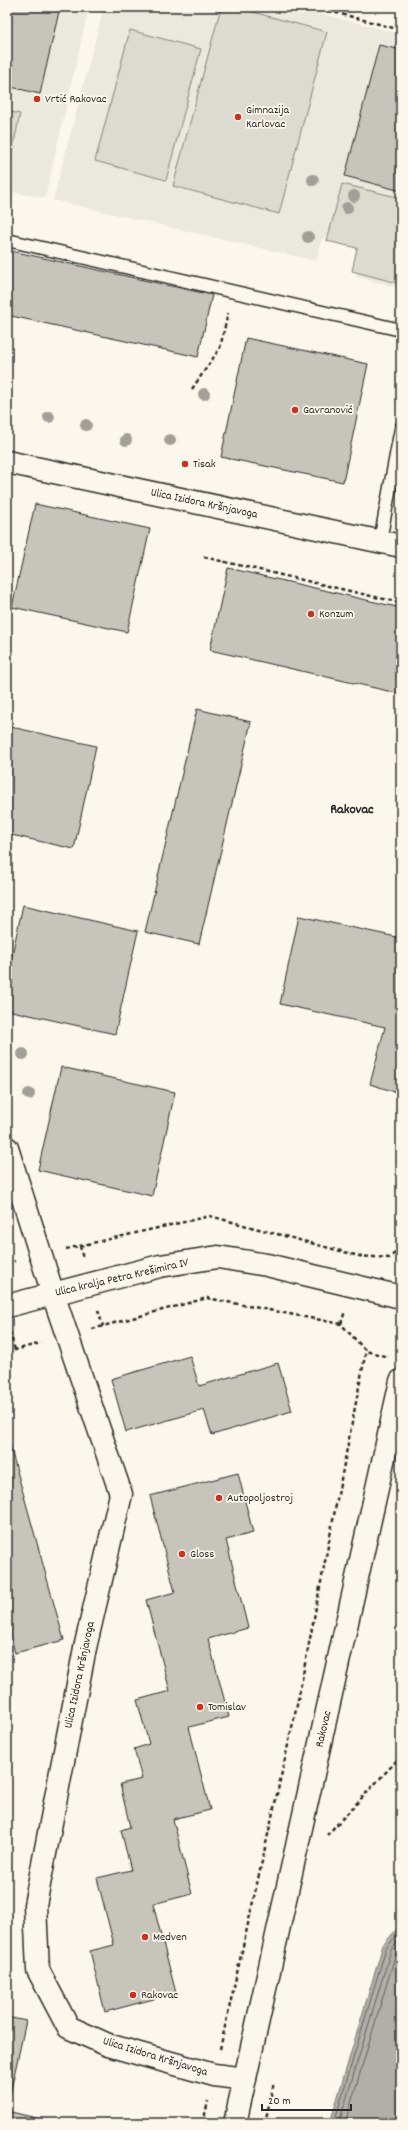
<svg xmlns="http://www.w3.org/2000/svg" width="408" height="2130" viewBox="0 0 408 2130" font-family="Dekko,sans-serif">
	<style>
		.built { fill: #ebe8de }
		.green { fill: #dddad0; stroke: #84827e }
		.water { fill: #b1afa7; stroke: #7b7a75 }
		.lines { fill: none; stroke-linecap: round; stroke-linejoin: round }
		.shore { stroke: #61605d; stroke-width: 1 }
		.building { fill: #c7c4bc; stroke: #2b2b2b }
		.service-casing { stroke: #2b2b2b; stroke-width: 15 }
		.minor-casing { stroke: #2b2b2b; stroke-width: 25 }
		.tertiary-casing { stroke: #2b2b2b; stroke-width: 25 }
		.secondary-casing { stroke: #2b2b2b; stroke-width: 25 }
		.path { stroke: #2b2b2b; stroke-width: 2.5; stroke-dasharray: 4 3; stroke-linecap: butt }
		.service { stroke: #fbf7ec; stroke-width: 12 }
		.minor { stroke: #fbf7ec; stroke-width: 22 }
		.tertiary { stroke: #fbf7ec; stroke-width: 22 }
		.secondary { stroke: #fbf7ec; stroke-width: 22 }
		.tree { fill: #a19f98 }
		.poi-dot { fill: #c8321e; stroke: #fbf7ec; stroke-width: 1.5 }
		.labels { text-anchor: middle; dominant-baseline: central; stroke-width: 3.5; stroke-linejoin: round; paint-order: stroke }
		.poi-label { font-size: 12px; fill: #2b2b2b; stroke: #fbf7ec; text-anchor: start }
		.street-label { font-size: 12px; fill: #2b2b2b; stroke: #fbf7ec }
		.quarter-label { font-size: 14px; font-weight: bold; fill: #2b2b2b; stroke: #fbf7ec }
	</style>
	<rect width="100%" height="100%" fill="#fbf7ec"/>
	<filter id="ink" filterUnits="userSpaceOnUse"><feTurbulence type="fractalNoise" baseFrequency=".025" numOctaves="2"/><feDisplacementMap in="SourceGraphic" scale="8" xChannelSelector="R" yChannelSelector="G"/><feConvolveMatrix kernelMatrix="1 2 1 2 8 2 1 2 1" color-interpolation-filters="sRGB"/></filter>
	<g filter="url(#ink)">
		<path class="built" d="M7 7H89L45 198 7 191Z
			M104 7H295L401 34V288L356 277 362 249 322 238 316 261 53 200Z"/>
		<path class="green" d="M221 7H234L327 32 279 214 173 186Z
			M130 30 201 49 166 180 95 161Z
			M7 111 20 114 7 177Z
			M342 184 401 198V284L352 271 357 248 327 241Z"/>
		<path class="water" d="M401 1924V2123H330L383 1945Z"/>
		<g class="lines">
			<path class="shore" d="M334 2123 386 1948 401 1930
				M339 2123 391 1950 401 1938
				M345 2123 396 1953 401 1947"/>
		</g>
		<path class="building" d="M7 7H60L40 94 7 86Z
			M379 45 401 50V191L345 176Z
			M7 250 212 295 198 357 7 315Z
			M246 338 368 364 343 482 221 457Z
			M35 504 150 529 127 632 12 607Z
			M228 568 401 608V694L210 650Z
			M197 709 251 722 199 944 145 932Z
			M7 726 96 746 74 849 7 834Z
			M23 905 138 931 115 1034 7 1010V978Z
			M299 916 401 938V1094L370 1084 385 1027 280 1004Z
			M61 1067 175 1092 152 1196 38 1170Z
			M190 1356 199 1386 278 1363 292 1411 212 1435 204 1410 126 1432 111 1379Z
			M7 1435 64 1640 15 1653 7 1623Z
			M238 1473 253 1533 226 1540 248 1628 208 1639 229 1717 189 1727 210 1810 173 1819 192 1894 153 1904 176 1993 105 2012 90 1951 114 1945 97 1878 131 1870 121 1830 130 1827 120 1784 142 1779 134 1749 149 1744 137 1700 170 1691 146 1600 175 1592 150 1496Z
			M7 2017 26 2021 7 2108Z
			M7 2111 53 2122V2123H7Z"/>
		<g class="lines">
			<defs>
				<path id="service" d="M7 240 401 330
					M380 541 401 428"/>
				<path id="minor" d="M7 462 401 546
					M7 1148 53 1294 121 1494 85 1648 35 1905 38 1970 68 2027 108 2045 214 2075 245 2079"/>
				<path id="tertiary" d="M7 1306 160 1266 218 1257 267 1265 401 1297"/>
				<path id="secondary" d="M235 2123 401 1381"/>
			</defs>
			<use href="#service" class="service-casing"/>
			<use href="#minor" class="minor-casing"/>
			<use href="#tertiary" class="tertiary-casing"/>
			<use href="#secondary" class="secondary-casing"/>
			<path class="path" d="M315 7 401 30
				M192 389 220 348 228 313
				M204 557 401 603
				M80 1246 83 1259
				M66 1249 210 1216 359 1256 389 1258 401 1248
				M7 1263 15 1261
				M98 1310 103 1326
				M341 1324 345 1311
				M92 1329 207 1298 341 1324 366 1351 388 1357
				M10 1332 15 1350
				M7 1352 41 1343
				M327 1835 401 1756
				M220 2049 297 1705 366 1351
				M203 2123 208 2101
				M265 2123 274 2082"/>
			<use href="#service" class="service"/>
			<use href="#minor" class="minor"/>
			<use href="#tertiary" class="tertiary"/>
			<use href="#secondary" class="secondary"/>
		</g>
		<g class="tree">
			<circle cx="313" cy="180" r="6"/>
			<circle cx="354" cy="196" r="6"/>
			<circle cx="347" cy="208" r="6"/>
			<circle cx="308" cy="237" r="6"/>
			<circle cx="204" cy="394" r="6"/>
			<circle cx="49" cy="417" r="6"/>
			<circle cx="86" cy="425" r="6"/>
			<circle cx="126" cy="440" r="6"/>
			<circle cx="170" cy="440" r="6"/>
			<circle cx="23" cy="1054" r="6"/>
			<circle cx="29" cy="1094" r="6"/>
		</g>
	</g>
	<g class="poi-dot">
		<circle cx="37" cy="99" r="4"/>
		<circle cx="238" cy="117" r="4"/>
		<circle cx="295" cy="410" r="4"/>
		<circle cx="185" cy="464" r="4"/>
		<circle cx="311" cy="614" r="4"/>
		<circle cx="219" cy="1498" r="4"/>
		<circle cx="182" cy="1554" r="4"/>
		<circle cx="200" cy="1707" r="4"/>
		<circle cx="145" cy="1937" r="4"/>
		<circle cx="133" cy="1995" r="4"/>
	</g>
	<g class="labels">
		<g class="poi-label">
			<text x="45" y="99">Vrtić Rakovac</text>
			<text x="246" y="110">Gimnazija<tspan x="246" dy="14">Karlovac</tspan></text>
			<text x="303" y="410">Gavranović</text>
			<text x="193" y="464">Tisak</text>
			<text x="319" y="614">Konzum</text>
			<text x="227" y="1498">Autopoljostroj</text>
			<text x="190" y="1554">Gloss</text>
			<text x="208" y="1707">Tomislav</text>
			<text x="153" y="1937">Medven</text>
			<text x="141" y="1995">Rakovac</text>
		</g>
		<g class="street-label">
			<text transform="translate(204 504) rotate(12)">Ulica Izidora Kršnjavoga</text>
			<text transform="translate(122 1278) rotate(-13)">Ulica kralja Petra Krešimira IV</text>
			<text transform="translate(80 1675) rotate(-78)">Ulica Izidora Kršnjavoga</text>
			<text transform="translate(324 1729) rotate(-77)">Rakovac</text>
			<text transform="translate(155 2057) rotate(17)">Ulica Izidora Kršnjavoga</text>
		</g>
		<g class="quarter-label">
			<text x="352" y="810">Rakovac</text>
		</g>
	</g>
	<rect width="408" height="2130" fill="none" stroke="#fbf7ec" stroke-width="24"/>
	<rect x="12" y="12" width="384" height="2106" fill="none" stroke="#2b2b2b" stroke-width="1.5" filter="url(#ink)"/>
	<path d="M262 2104v6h89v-6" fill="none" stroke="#2b2b2b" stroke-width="2"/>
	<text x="268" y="2104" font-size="12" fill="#2b2b2b" stroke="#fbf7ec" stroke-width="3" paint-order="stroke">20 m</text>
</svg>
